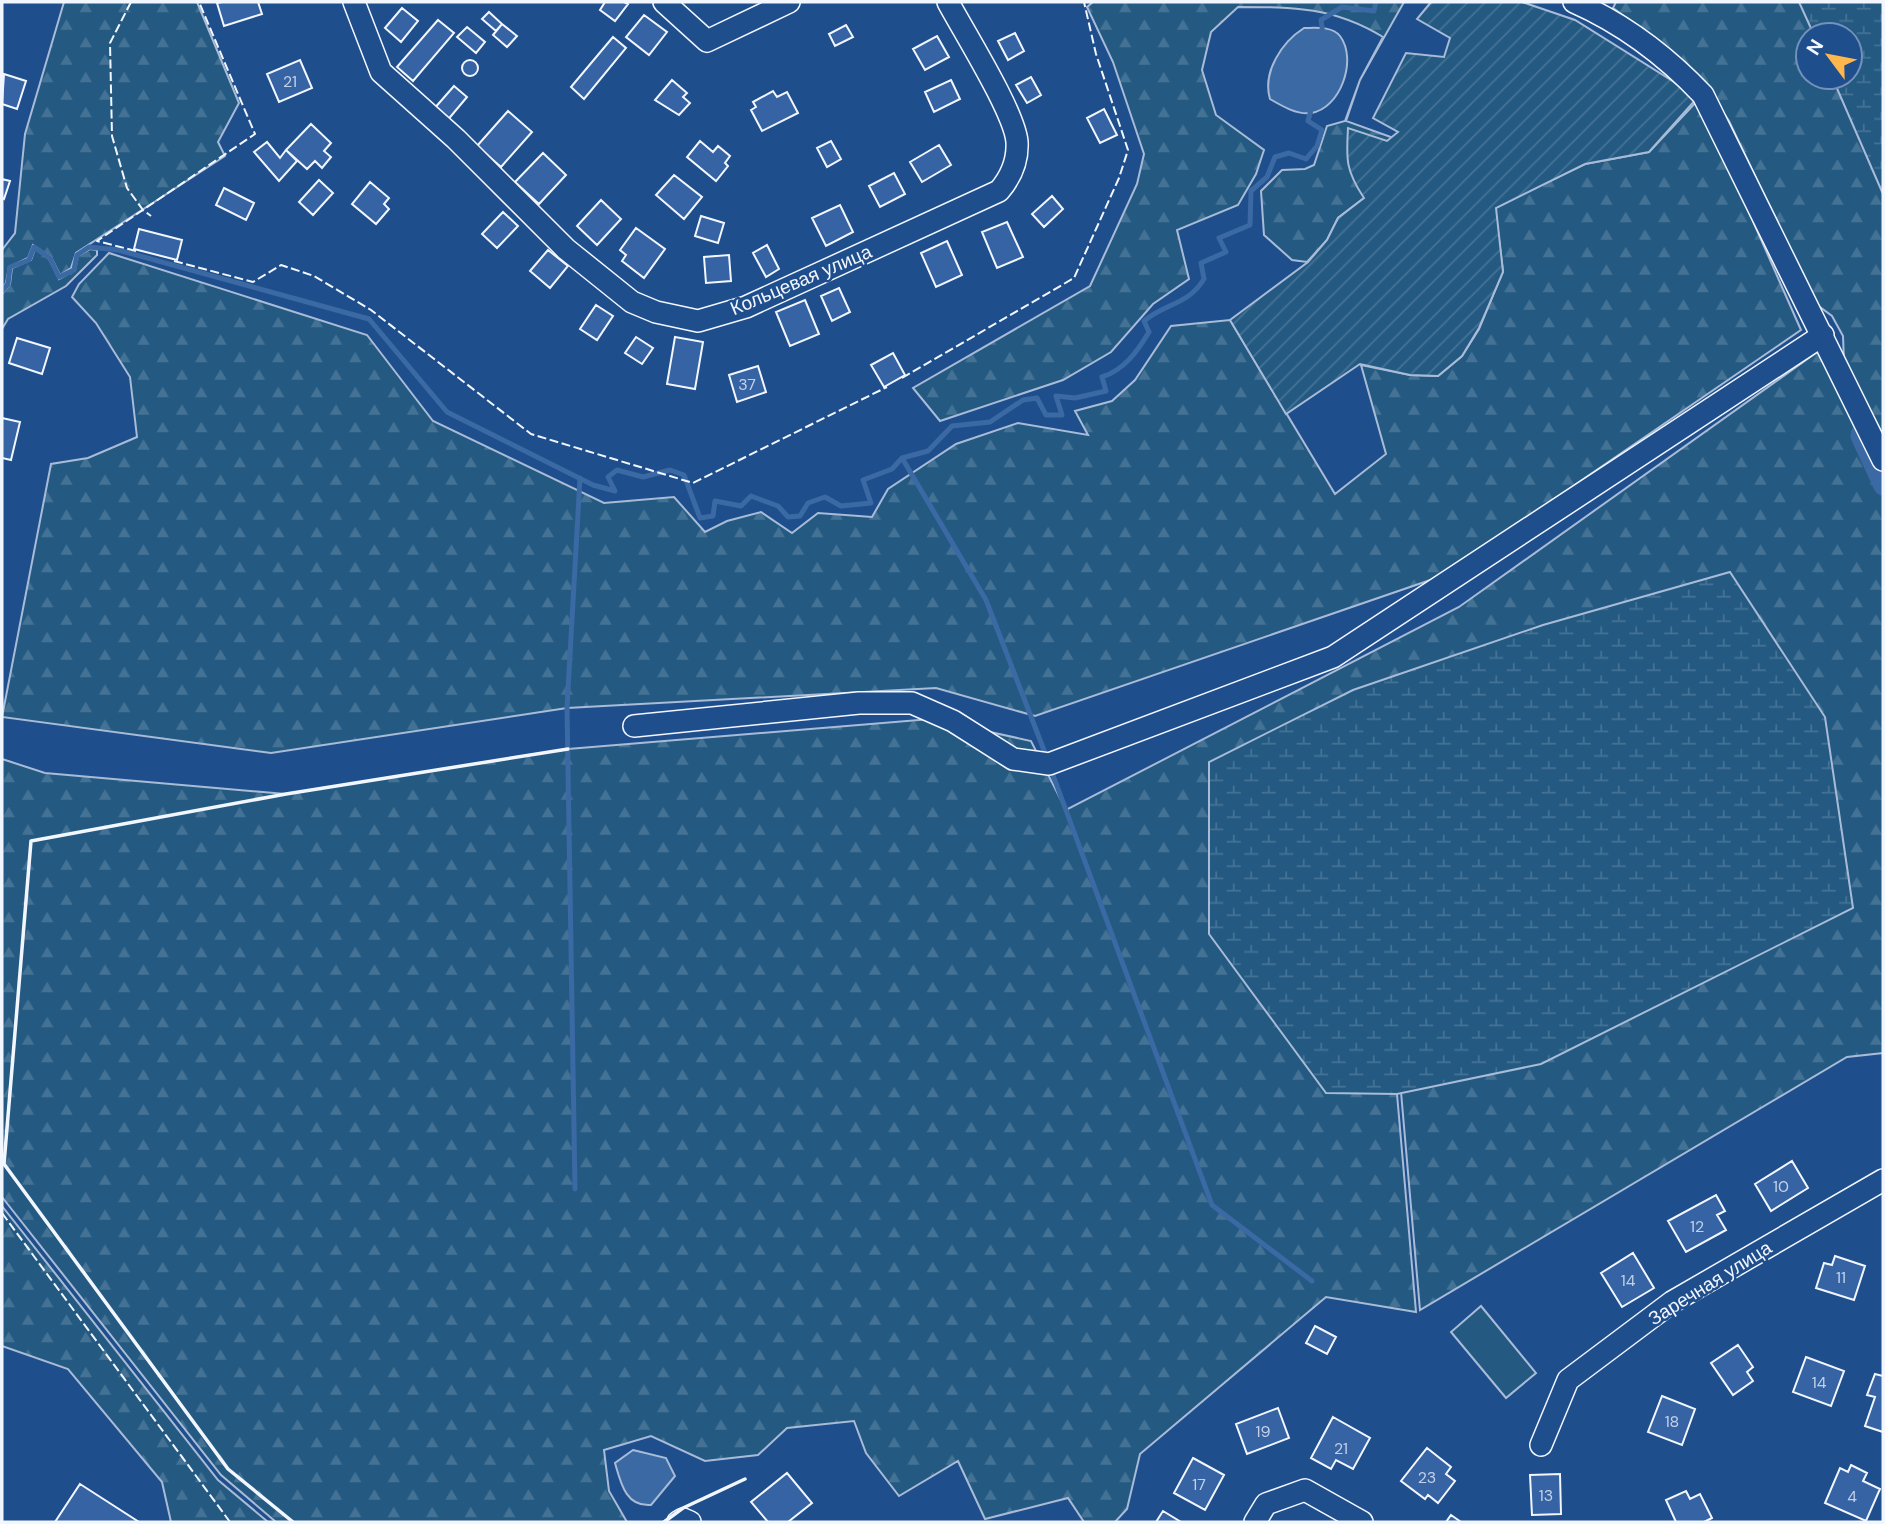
<svg xmlns="http://www.w3.org/2000/svg" width="1885" height="1524" viewBox="0 0 1885 1524" font-family="'DM Sans',sans-serif">
	<style>
		.forest { fill: url(#forest-firs); stroke: #a8bbd7; stroke-width: 2; fill-rule: evenodd }
		.wetland { fill: url(#wetland-marsh); stroke: #a8bbd7; stroke-width: 2 }
		.garden { fill: url(#garden-furrows); stroke: #a8bbd7; stroke-width: 2 }
		.pitch { fill: #245a82; stroke: #a8bbd7; stroke-width: 2 }
		.water { fill: #3b69a3; stroke: #a8bbd7; stroke-width: 2 }
		.lines { fill: none; stroke-linecap: round; stroke-linejoin: round }
		.stream { stroke: #3b69a3; stroke-width: 5 }
		.canal { stroke: #3b69a3; stroke-width: 19 }
		.building { fill: #3563a3; stroke: #f2f6ff; stroke-width: 2 }
		.minor-casing { stroke: #f2f6ff; stroke-width: 24 }
		.minor { stroke: #1f4e8c; stroke-width: 21 }
		.fence { stroke: #f2f6ff; stroke-width: 2; stroke-dasharray: 9 3.5; stroke-linecap: butt }
		.wall { stroke: #f2f6ff; stroke-width: 3.5 }
		.labels { text-anchor: middle; dominant-baseline: central; stroke-width: 5; stroke-linejoin: round; paint-order: stroke }
		.number-label { font-size: 16px; fill: #c3d1e8 }
		.street-label { font-size: 19px; fill: #f2f6ff; stroke: #1f4e8c }
	</style>
	<defs>
		<pattern id="forest-firs" width="22" height="20" patternUnits="userSpaceOnUse" patternTransform="scale(1.75)"><rect width="22" height="20" fill="#245a82"/><path d="M5 1l3.5 6h-7zM16 11l3.5 6h-7z" fill="#447295"/></pattern>
		<pattern id="wetland-marsh" width="20" height="14" patternUnits="userSpaceOnUse" patternTransform="scale(1.75)"><rect width="20" height="14" fill="#245a82"/><path d="M1 5h8M5 5V1M11 12h8M15 12V8" fill="none" stroke="#447295"/></pattern>
		<pattern id="garden-furrows" width="10" height="10" patternUnits="userSpaceOnUse" patternTransform="scale(1.75)"><rect width="10" height="10" fill="#245a82"/><path d="M-1 1l2-2M0 10L10 0M9 11l2-2" fill="none" stroke="#447295"/></pattern>
	</defs>
	<rect width="100%" height="100%" fill="#1f4e8c"/>
	<path class="forest" d="M64 2H197L239 103 218 142 225 156 76 253 71 268 60 275 51 257 33 245 28 258 9 267 6 283 2 288V250L15 233 25 134Z
		M1093 2H1404L1360 80 1346 121 1413 145 1364 198 1338 218 1327 240 1307 262 1292 260 1264 235 1261 191 1282 170 1305 169 1314 165 1327 126 1345 121 1360 80 1383 37C1334 7 1294 7 1238 7L1211 32 1202 70 1216 115 1264 150 1256 174 1238 205 1177 230 1189 279 1153 304 1111 352 1063 380 940 421 913 388 1090 286 1137 184 1144 154 1113 62 1087 7Z
		M1616 2H1883V435L1844 361 1843 336 1832 316 1816 304 1729 121 1710 93 1652 36 1613 8ZM1808 35H1850V77H1808Z
		M1699 99 1801 330 1442 576 1035 716 936 688 567 708 271 753 2 717 51 464 88 458 137 437 130 377 96 323 72 297 79 284 109 253 367 335 433 421 604 503 674 497 705 532 727 521 761 512 792 533 818 513 872 517 888 489 956 444 1018 423 1088 435 1075 411 1112 401 1135 380 1171 326 1230 320 1335 494 1386 454 1361 365 1410 375 1438 376 1462 356 1479 329 1503 271 1495 207 1585 164 1649 152Z
		M35 249 49 259 59 279 75 270 78 256 90 249 97 250V255L66 286 8 319 2 329V294L10 284 12 268 31 260Z
		M1820 350 1883 489V1053L1847 1057 1420 1310 1401 1092 1394 926 1397 1094 1416 1312 1326 1297 1140 1454 1127 1509 1115 1522H1084L1068 1498 985 1519 958 1461 899 1496 866 1453 854 1421 787 1428 758 1455 705 1461 651 1436 604 1450 609 1491 627 1522H276L221 1475 2 1197V759L45 773 286 794 568 749 931 719 1031 741 1066 810 1459 607Z
		M2 1206 218 1480 268 1522H171L162 1482 68 1369 2 1346Z"/>
	<path class="wetland" d="M1799 2H1883V194L1832 77H1850V35H1814Z
		M1730 572 1825 717 1853 908 1541 1064 1397 1094 1326 1093 1209 934V762L1353 690 1543 625Z"/>
	<path class="garden" d="M1431 2H1522L1575 20 1698 97 1649 152 1585 164 1496 208 1503 272 1479 328 1462 356 1438 376 1410 375 1360 364 1286 414 1230 320 1308 262 1327 240 1338 218 1364 198C1346 171 1346 160 1348 128L1387 141 1398 132 1373 118 1406 53 1444 57 1450 38 1417 19Z"/>
	<path class="pitch" d="M1481 1306 1536 1373 1506 1398 1451 1332Z"/>
	<path class="water" d="M1304 28C1316 28 1332 26 1340 36 1358 60 1340 109 1311 113 1297 115 1282 106 1270 99 1262 72 1282 42 1304 28Z
		M633 1450 666 1458 675 1476 651 1505C626 1507 621 1484 615 1463Z"/>
	<g class="lines">
		<path class="stream" d="M1323 35 1321 20 1342 7 1374 11 1376 2
			M2 291 8 284 10 267 29 260 34 247 50 258 59 277 74 270 77 255 89 247 118 250 369 319 447 412 593 485 615 491 608 477 617 470 643 477 670 470 684 475 700 518 713 516 715 501 741 506 751 496 778 506 788 517 800 516 808 503 825 497 841 506 871 503 863 480 892 469 902 458 928 451 952 426 990 422 1023 400 1037 398 1046 415H1062L1056 396 1075 398 1106 391 1102 377C1124 370 1137 352 1149 332L1144 321C1166 303 1188 305 1204 279L1201 263 1226 252 1219 238 1250 225 1251 191 1267 177 1275 157 1289 153 1306 159 1317 146 1322 130 1308 121 1312 106
			M902 458 986 600 1047 758
			M1050 767 1212 1205 1312 1281
			M575 1189 567 708 580 478"/>
		<path class="canal" d="M1860 436 1883 486"/>
	</g>
	<path class="building" d="M222 2H258L262 14 224 26 217 3Z
		M605 2H624L628 4 615 21 600 10Z
		M402 8 418 21 401 42 385 28Z
		M489 12 502 24 496 31 482 19Z
		M644 15 667 32 649 55 626 37Z
		M438 20 454 33 413 81 397 67Z
		M502 24 517 36 507 47 493 35Z
		M846 25 853 37 835 46 829 34Z
		M467 27 485 42 476 53 457 37Z
		M1015 33 1024 51 1008 60 998 41Z
		M937 36 949 57 925 70 913 49Z
		M613 37 626 48 584 99 571 87Z
		M300 60 312 88 279 102 267 74Z
		M462 68a8 8 0 1 1 16 0a8 8 0 1 1-16 0Z
		M4 74 26 81 17 109 2 104Z
		M1031 77 1041 95 1027 103 1016 85Z
		M672 80 687 93 683 97 690 103 679 115 655 100Z
		M951 80 960 99 934 112 925 92Z
		M454 86 467 97 446 122 433 110Z
		M773 91 777 97 787 92 798 113 762 131 751 110 756 107 753 102Z
		M1104 109 1117 135 1100 143 1087 118Z
		M508 111 532 132 501 167 477 146Z
		M311 124 331 143 324 151 331 157 322 168 315 161 307 169 286 150Z
		M700 141 713 152 718 146 730 156 725 163 728 166 716 181 687 157Z
		M831 141 841 159 827 167 817 148Z
		M267 142 280 158 286 150 297 161 279 181 254 152Z
		M939 145 951 165 922 182 910 162Z
		M543 153 566 175 539 204 515 182Z
		M894 173 905 194 880 207 869 186Z
		M674 175 702 197 684 219 656 195Z
		M2 179 10 181 4 199 2 198Z
		M319 180 333 193 313 215 299 202Z
		M370 182 389 198 384 204 389 209 376 224 352 204Z
		M224 188 254 203 246 220 216 205Z
		M1052 196 1063 209 1044 227 1032 214Z
		M601 200 621 219 597 245 577 226Z
		M840 205 853 232 826 246 812 218Z
		M503 212 518 226 497 248 482 234Z
		M701 216 724 223 718 243 695 236Z
		M1007 222 1023 257 997 268 982 232Z
		M636 228 665 249 644 278 622 261 626 255 620 250Z
		M139 229 182 240 177 260 134 249Z
		M947 241 962 275 936 287 921 253Z
		M767 245 779 269 766 277 753 253Z
		M548 250 568 266 550 288 530 271Z
		M729 255 731 281 706 283 704 257Z
		M839 288 850 312 832 321 821 296Z
		M805 300 819 334 790 346 776 312Z
		M596 305 613 316 597 340 580 329Z
		M636 337 653 348 642 364 625 353Z
		M675 337 703 342 695 389 667 384Z
		M17 338 50 348 42 374 9 363Z
		M893 353 905 375 884 387 871 365Z
		M758 366 766 392 737 402 729 375Z
		M2 418 20 422 11 460 2 458Z
		M1792 1161 1808 1188 1771 1211 1755 1184Z
		M1716 1195 1725 1211 1717 1215 1726 1230 1686 1252 1668 1221Z
		M1633 1253 1654 1288 1622 1307 1601 1273Z
		M1835 1256 1865 1266 1854 1300 1816 1288 1824 1263 1832 1265Z
		M1315 1326 1336 1337 1327 1354 1306 1343Z
		M1738 1345 1753 1367 1747 1372 1753 1381 1733 1395 1711 1363Z
		M1806 1357 1844 1371 1831 1406 1793 1392Z
		M1875 1374 1883 1376V1432L1865 1426 1875 1397 1867 1395Z
		M1662 1396 1695 1409 1682 1445 1648 1432Z
		M1278 1408 1289 1438 1247 1454 1236 1424Z
		M1333 1417 1370 1438 1353 1469 1336 1460 1331 1469 1311 1458Z
		M1427 1448 1451 1467 1446 1474 1455 1481 1438 1503 1428 1495 1425 1499 1401 1481Z
		M1193 1458 1224 1475 1205 1510 1174 1493Z
		M1851 1465 1867 1473 1863 1481 1880 1489 1866 1521 1825 1503 1840 1468 1848 1472Z
		M787 1473 812 1503 788 1522H768L751 1502Z
		M1560 1474 1561 1514 1532 1515 1530 1475Z
		M80 1484 139 1522H55Z
		M1686 1491 1690 1499 1700 1494 1712 1518 1704 1522H1676L1666 1500Z
		M1163 1511 1181 1522H1156Z
		M1451 1515 1461 1522H1446Z"/>
	<g class="lines">
		<defs>
			<path id="minor" d="M354 2 381 72 456 139 566 249 632 302 656 312 698 321 746 307 999 191C1011 177 1018 161 1017 142 1015 113 964 32 948 2
				M664 2 707 41 789 2
				M1574 2C1624 24 1666 56 1703 95L1883 460
				M634 726 859 703H912L953 721 1013 759 1049 764 1333 657 1823 335
				M1541 1445 1568 1380 1672 1302 1883 1180
				M678 1522 683 1519 690 1522
				M1255 1522 1266 1504 1305 1490 1362 1522"/>
		</defs>
		<use href="#minor" class="minor-casing"/>
		<use href="#minor" class="minor"/>
		<path class="fence" d="M131 2 110 43 112 136 127 188 143 210 151 216
			M136 251 97 241 255 134 199 2
			M174 261 253 282 281 265 314 276 371 310 531 434 693 483 887 387
			M902 378 1074 278 1119 178 1128 150 1096 54 1084 2
			M2 1213 230 1522"/>
		<path class="wall" d="M293 1522 228 1469 4 1164 31 841 286 794 568 749
			M664 1522 683 1508 745 1479"/>
	</g>
	<g class="labels">
		<g class="number-label">
			<text x="290" y="81">21</text>
			<text x="747" y="384">37</text>
			<text x="1781" y="1186">10</text>
			<text x="1697" y="1226">12</text>
			<text x="1841" y="1277">11</text>
			<text x="1628" y="1280">14</text>
			<text x="1819" y="1382">14</text>
			<text x="1672" y="1421">18</text>
			<text x="1263" y="1431">19</text>
			<text x="1341" y="1448">21</text>
			<text x="1427" y="1477">23</text>
			<text x="1199" y="1484">17</text>
			<text x="1546" y="1495">13</text>
			<text x="1852" y="1496">4</text>
		</g>
		<g class="street-label">
			<text transform="translate(801 280) rotate(-23)">Кольцевая улица</text>
			<text transform="translate(1710 1283) rotate(-32)">Заречная улица</text>
		</g>
	</g>
	<rect width="1885" height="1524" fill="none" stroke="#f2f6ff" stroke-width="7"/>
	<g transform="translate(1829 56) rotate(302)"><circle r="33" fill="#1f4e8c" stroke="#7391ba" stroke-width="2"/>
	<path d="M0-5L12 26L0 18L-12 26Z" fill="#ffb74d"/>
	<text y="-10" font-size="19" font-weight="bold" text-anchor="middle" fill="#f2f6ff">N</text>
	</g>
</svg>
